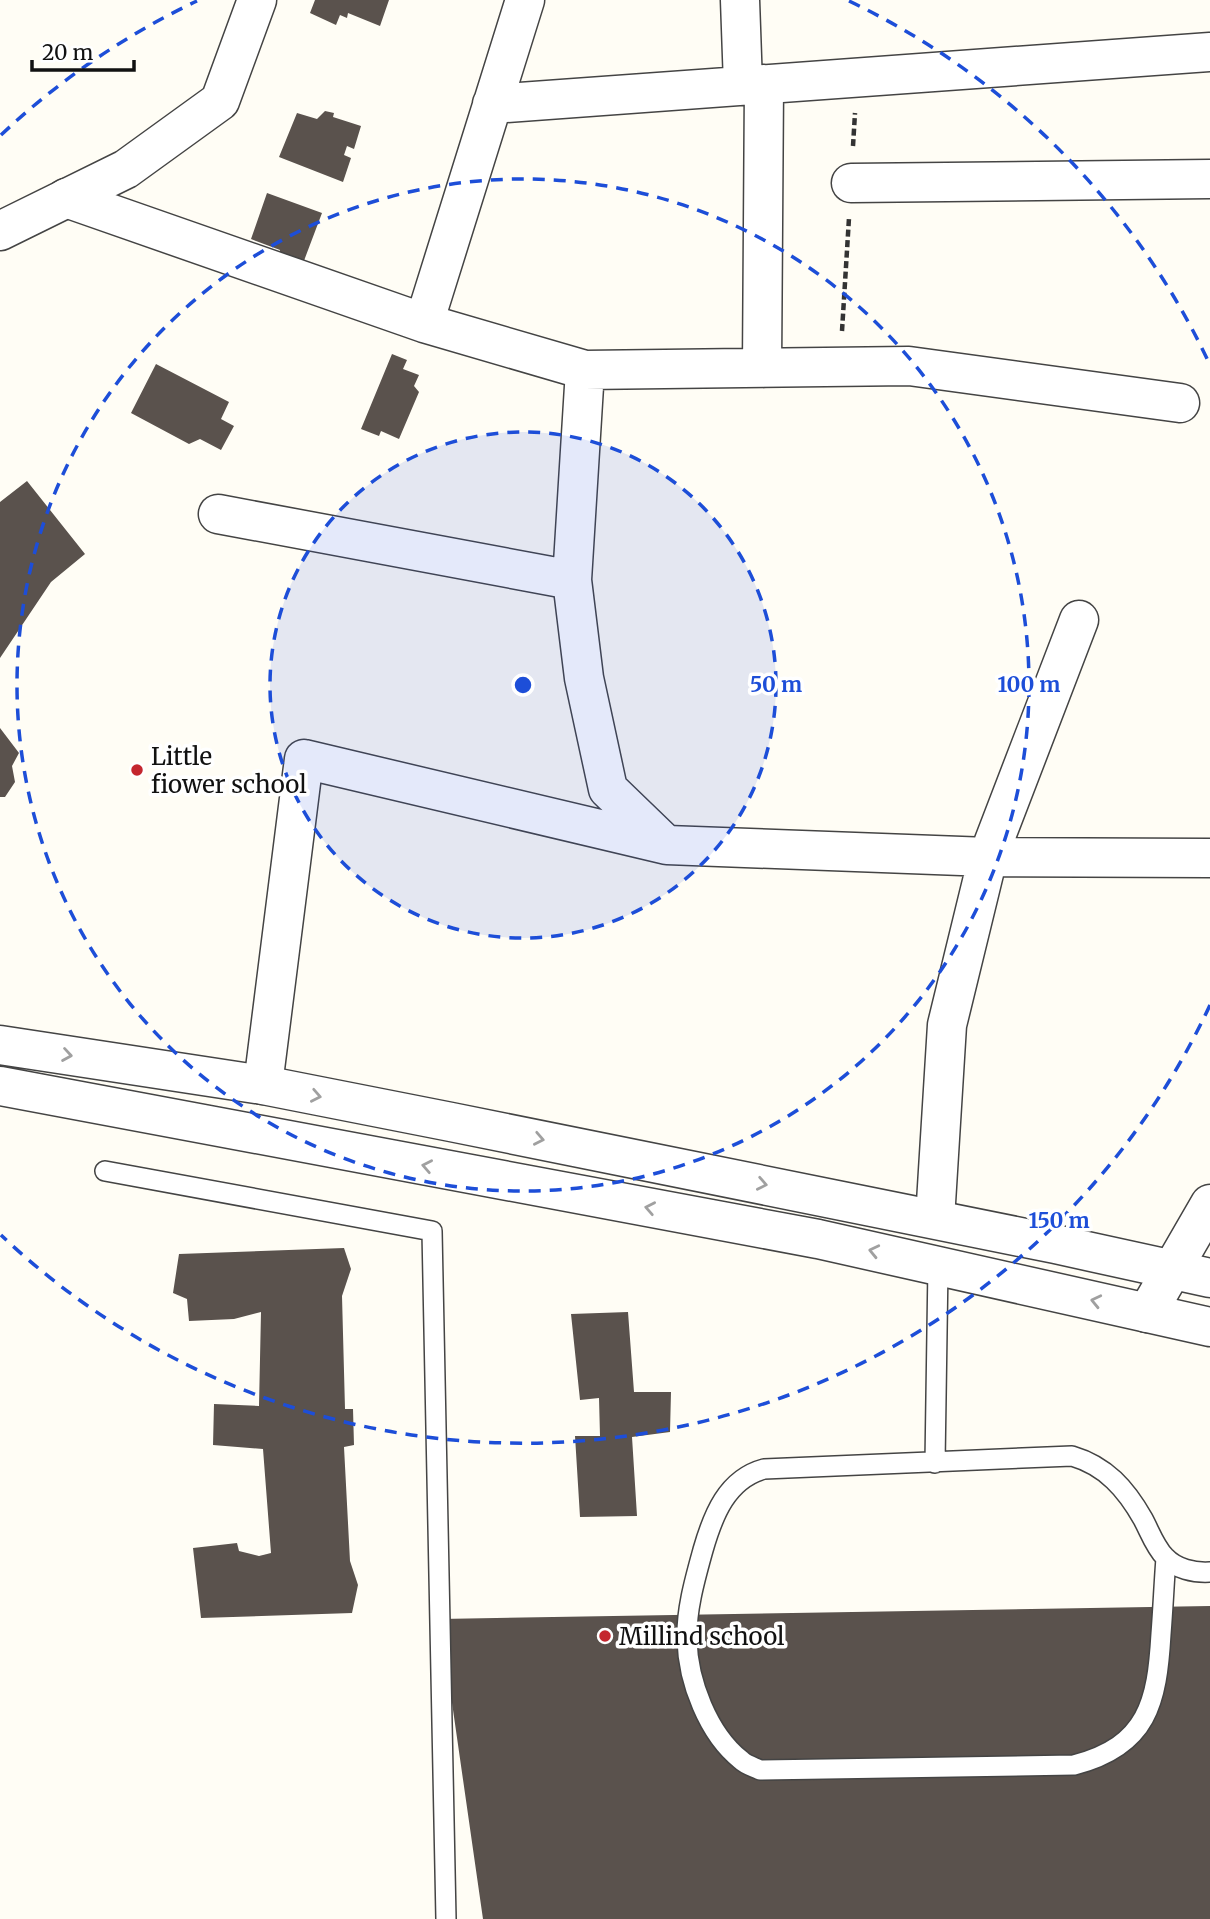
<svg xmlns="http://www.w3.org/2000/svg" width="1210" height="1919" viewBox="0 0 1210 1919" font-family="Merriweather,serif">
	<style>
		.building { fill: #5a524d }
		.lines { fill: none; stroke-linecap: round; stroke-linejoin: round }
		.service-casing { stroke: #444; stroke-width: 22 }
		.minor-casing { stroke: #444; stroke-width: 41 }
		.tertiary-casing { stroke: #444; stroke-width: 41 }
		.path { stroke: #333; stroke-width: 4.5; stroke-dasharray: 7 3.5; stroke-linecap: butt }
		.service { stroke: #fff; stroke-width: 19 }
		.minor { stroke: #fff; stroke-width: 38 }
		.tertiary { stroke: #fff; stroke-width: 38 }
		.oneway { stroke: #a0a0a0 }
		.ring { fill: none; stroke: #1d4ed8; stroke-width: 3.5; stroke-dasharray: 12 9 }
		.poi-dot { fill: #c4262e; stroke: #fff; stroke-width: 2.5 }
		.labels { text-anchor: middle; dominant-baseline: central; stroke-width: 7; stroke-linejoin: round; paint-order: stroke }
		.poi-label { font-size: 24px; fill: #111; stroke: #fff; text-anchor: start }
		.centre { fill: #1d4ed8; stroke: #fff; stroke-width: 3.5 }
		.ring-label { font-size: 21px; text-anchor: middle; font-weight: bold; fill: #1d4ed8; stroke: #fff; stroke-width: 7; stroke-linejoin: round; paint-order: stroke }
	</style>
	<rect width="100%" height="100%" fill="#fffdf5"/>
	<path class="building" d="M315 0H389L380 26 348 13 347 18 340 15 336 25 310 13Z
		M325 111 334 113 333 117 361 126 354 149 347 146 344 155 351 158 343 182 279 157 297 113 317 119Z
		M267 193 322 213 302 266 278 257 280 250 251 239Z
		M392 354 407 360 403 369 419 375 414 386 419 392 399 439 381 431 379 436 361 429Z
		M156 364 229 402 221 419 234 426 221 450 200 439 189 444 131 413Z
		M27 481 85 554 51 582 0 658V502Z
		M0 728 19 753 12 766 15 782 5 797H0Z
		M344 1248 351 1269 342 1296 345 1409H353L354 1445 344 1447 350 1561 358 1585 352 1613 201 1618 193 1548 237 1543 239 1551 259 1556 271 1553 263 1449 213 1445 214 1404 259 1406 261 1312 234 1319 189 1321 187 1299 173 1293 179 1254Z
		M628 1312 634 1392H671L670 1432 632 1437 637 1516 580 1517 575 1436H600L599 1398 580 1400 571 1314Z
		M1210 1606V1919H483L440 1619Z"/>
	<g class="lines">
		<defs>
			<path id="service" d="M105 1171 432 1231 446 1919
				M935 1463 938 1266
				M1166 1558C1164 1584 1163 1609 1161 1634 1157 1702 1148 1746 1074 1765L760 1770C754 1767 746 1765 741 1760 708 1734 688 1681 687 1640 686 1610 695 1579 703 1550 713 1515 727 1479 764 1469L1072 1456C1106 1466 1126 1489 1143 1519 1150 1532 1155 1547 1165 1557 1176 1569 1194 1573 1210 1572"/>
			<path id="minor" d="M740 0 743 85
				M492 104 1210 52
				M851 183 1210 179
				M66 198 424 323 585 370 909 366 1180 403
				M424 323 525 0
				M762 368 764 84
				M585 370 572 580 584 678 608 789 665 844
				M218 514 572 580
				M263 1085 304 759 667 845 988 857 1210 858
				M935 1219 947 1025 988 857 1079 620
				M1147 1313 1210 1204"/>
			<path id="tertiary" d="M0 231 126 169 220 101 257 0
				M0 1045 263 1085 451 1122 1055 1244 1210 1278
				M0 1086 818 1239 1210 1327"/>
		</defs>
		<use href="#service" class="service-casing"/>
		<use href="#minor" class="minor-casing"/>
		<use href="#tertiary" class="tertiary-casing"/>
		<path class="path" d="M853 146 855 113
			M842 331 849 218"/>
		<use href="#service" class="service"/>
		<use href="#minor" class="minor"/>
		<use href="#tertiary" class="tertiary"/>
	</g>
	<defs><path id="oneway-chevron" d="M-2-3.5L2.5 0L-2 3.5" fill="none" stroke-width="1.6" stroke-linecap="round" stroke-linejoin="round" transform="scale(1.75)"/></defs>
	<g class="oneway">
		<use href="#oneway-chevron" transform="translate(67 1055) rotate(9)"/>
		<use href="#oneway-chevron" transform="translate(316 1096) rotate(11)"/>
		<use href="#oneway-chevron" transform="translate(539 1139) rotate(11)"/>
		<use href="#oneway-chevron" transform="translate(427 1166) rotate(-169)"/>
		<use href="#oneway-chevron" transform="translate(762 1184) rotate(11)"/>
		<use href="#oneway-chevron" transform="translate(650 1208) rotate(-169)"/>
		<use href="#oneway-chevron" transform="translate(874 1251) rotate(-167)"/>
		<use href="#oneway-chevron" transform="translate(1096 1301) rotate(-167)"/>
	</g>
	<circle cx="523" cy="685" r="253" fill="#1d4ed8" fill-opacity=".12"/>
	<g class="ring">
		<circle cx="523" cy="685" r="253"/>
		<circle cx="523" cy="685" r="506"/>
		<path d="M1210 1005A758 758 0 0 1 1 1235M1 135A758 758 0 0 1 197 1M849 1A758 758 0 0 1 1210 365"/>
	</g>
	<g class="poi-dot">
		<circle cx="137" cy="770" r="7"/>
		<circle cx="605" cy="1636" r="7"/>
	</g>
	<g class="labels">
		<g class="poi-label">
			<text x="151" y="756">Little<tspan x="151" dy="28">fiower school</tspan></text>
			<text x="619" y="1636">Millind school</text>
		</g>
	</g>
	<circle cx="523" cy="685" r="10" class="centre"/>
	<g class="ring-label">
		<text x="776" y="692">50 m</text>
		<text x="1029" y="692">100 m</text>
		<text x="1059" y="1228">150 m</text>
	</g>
	<path d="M32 60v10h102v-10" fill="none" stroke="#111111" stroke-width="3.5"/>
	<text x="42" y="60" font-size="21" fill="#111111" stroke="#ffffff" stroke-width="5" paint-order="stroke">20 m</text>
</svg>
